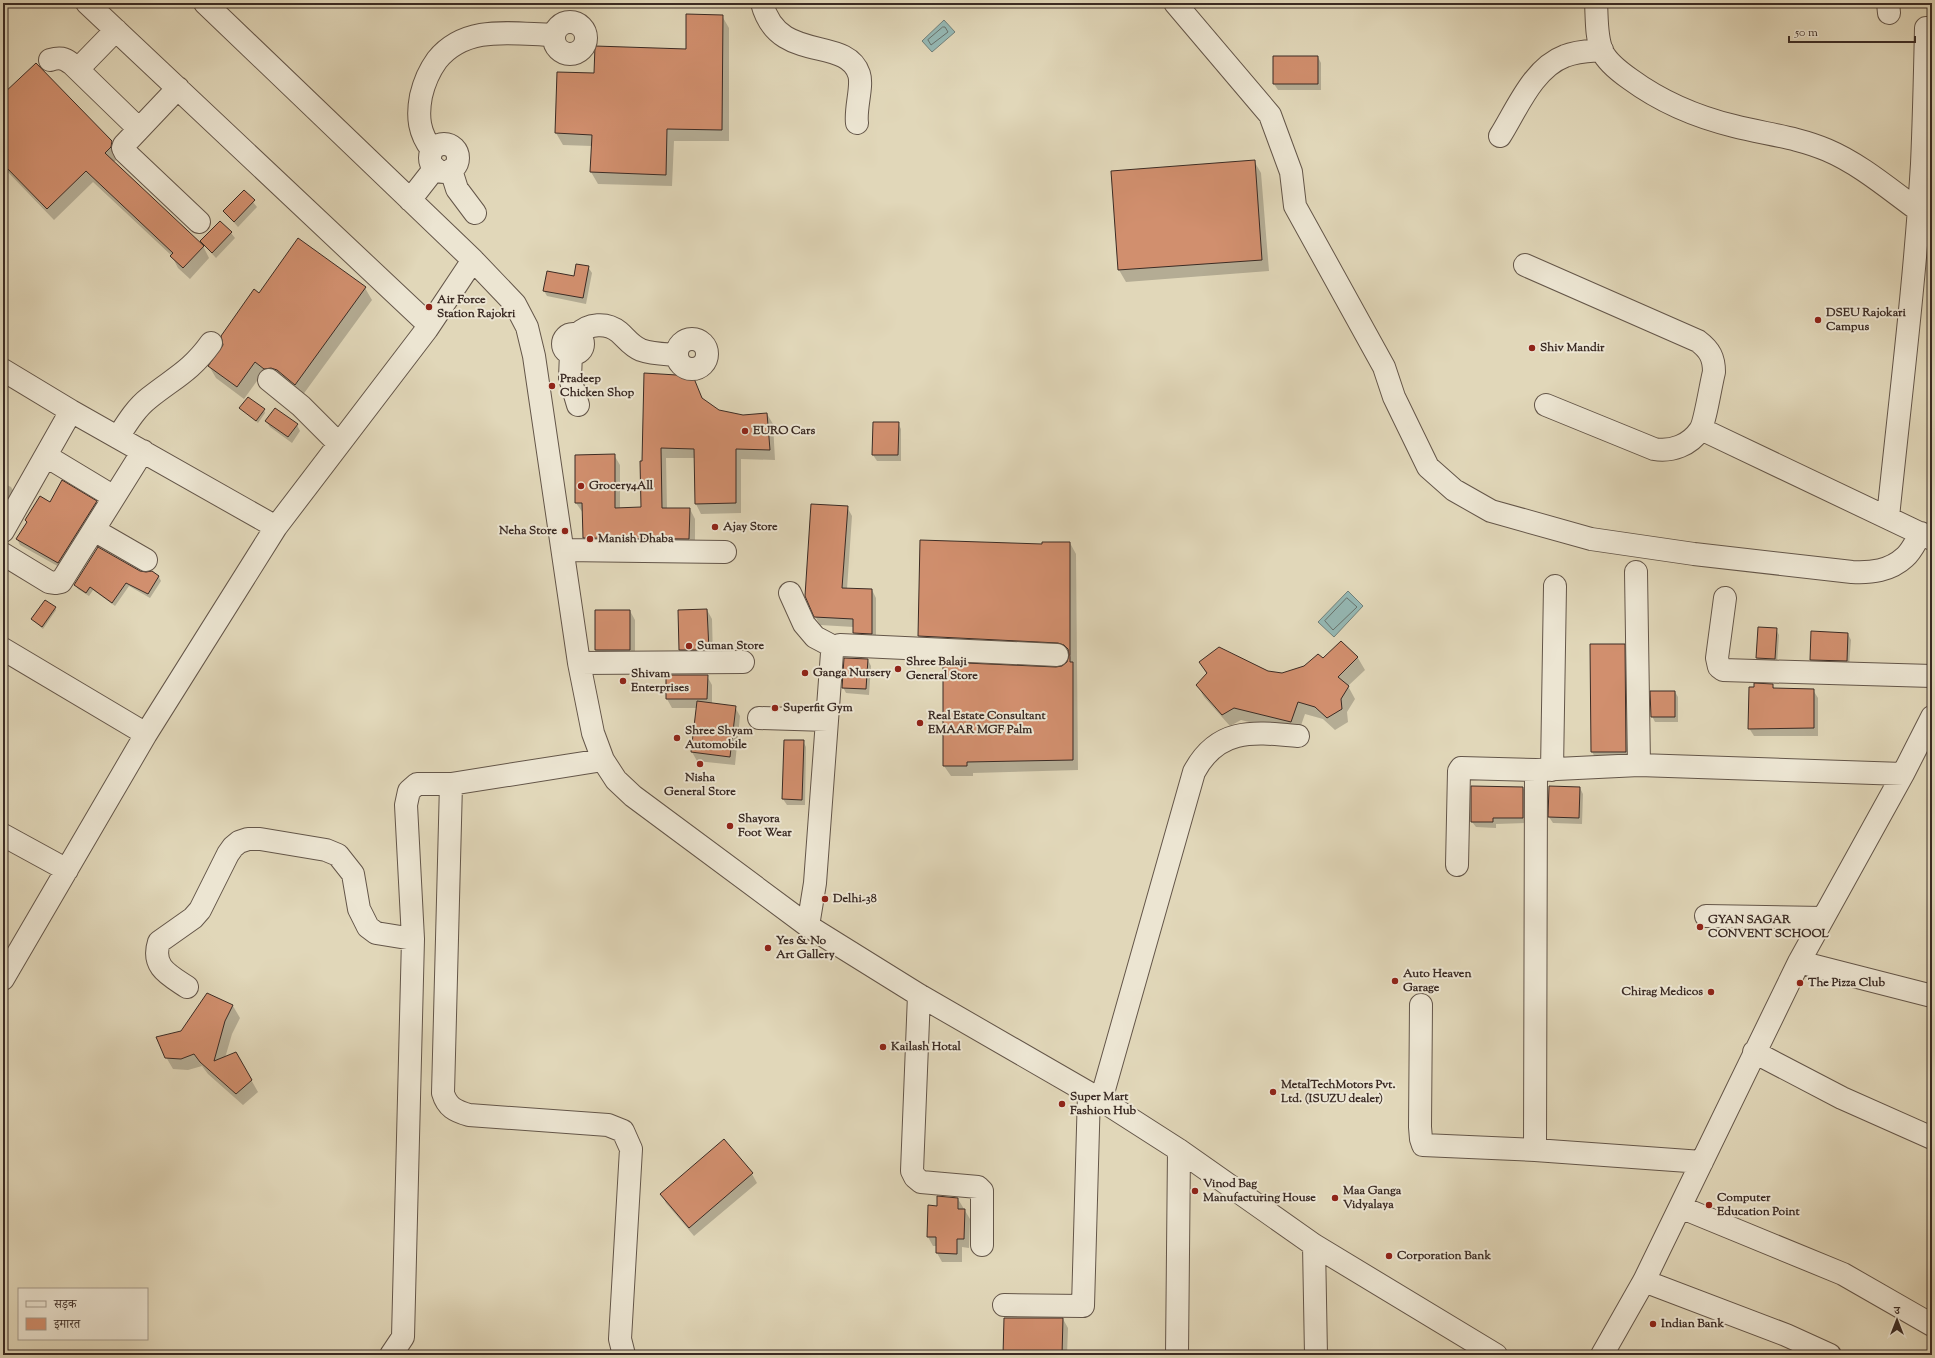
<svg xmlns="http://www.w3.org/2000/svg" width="1935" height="1358" viewBox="0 0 1935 1358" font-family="'Sorts Mill Goudy','Noto Serif Devanagari',serif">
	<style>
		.water { fill: #95b8b4; stroke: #71807a }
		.shadow { fill: #0003 }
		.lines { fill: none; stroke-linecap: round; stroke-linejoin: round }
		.shore { stroke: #68726c; stroke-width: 1 }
		.building { fill: #d18f6e; stroke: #3b2b24 }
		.minor-casing { stroke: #645649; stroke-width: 24 }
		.minor { stroke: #ece5d2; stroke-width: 22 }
		.poi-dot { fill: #8f2418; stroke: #ece5d2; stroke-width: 1.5 }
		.labels { text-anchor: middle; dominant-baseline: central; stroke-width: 4; stroke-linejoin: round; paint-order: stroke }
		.poi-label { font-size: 12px; font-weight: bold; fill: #3b2b24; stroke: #ece5d2; text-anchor: start }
	</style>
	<rect width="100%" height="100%" fill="#e1d7b9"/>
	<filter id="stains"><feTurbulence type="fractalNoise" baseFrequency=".005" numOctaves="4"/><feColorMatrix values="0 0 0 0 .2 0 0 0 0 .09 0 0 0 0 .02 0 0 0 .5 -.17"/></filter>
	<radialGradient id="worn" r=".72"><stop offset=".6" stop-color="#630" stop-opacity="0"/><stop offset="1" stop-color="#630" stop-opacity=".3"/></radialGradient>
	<path class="water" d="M944 20 955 32 932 52 922 41Z
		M1348 591 1363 606 1334 637 1318 622Z"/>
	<path class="shadow" d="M722 16 729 28V141H674L672 186 598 184 591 172 592 146 563 145 556 133 686 50Z
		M1318 57 1321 63V90H1278L1274 84Z
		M3 96 111 142 118 153 117 159 114 162 203 246 209 258 190 279 178 268 172 256 93 182 54 220 3 167Z
		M1254 161 1261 173 1269 271 1126 282 1119 270Z
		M244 191 257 207 238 227 224 211Z
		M220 222 231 233 235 238 216 258 201 242Z
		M588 267 592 273 586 304 547 296 544 291 574 277Z
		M365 288 372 300 302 396 262 374 244 399 216 378 209 366 259 294Z
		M692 377 703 400 719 411 743 416 767 414 773 424 775 460 741 459V513L701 514 696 504 695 458H666L667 509H690L695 519V549L590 547 584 537 583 513 576 503 614 455 620 465V509L642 508V462Z
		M240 408 264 410 265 413 258 423Z
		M266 421 297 425 300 431 292 443 270 427Z
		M898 423 901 429V461H877L873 455Z
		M3 483 11 487 18 499 3 525Z
		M96 502 99 507 61 568 20 545 17 539 27 523 26 520 50 504Z
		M847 507 852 516 847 589 872 590 876 598V642L858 641 854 633V627L820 625 815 616Z
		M1070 543 1076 554 1078 770 973 773V776H951L944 766 1056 668 1063 667 1068 663 1071 655 1064 653 925 647 919 636 1043 545Z
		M139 572 146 573 152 572 159 577 161 581 150 598 129 586 115 606 93 590 89 596 78 589 75 585Z
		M55 608 56 610 43 629 32 619Z
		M707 610 712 619 713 658 685 659 680 650Z
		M596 611H630L635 620V659H601L596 650Z
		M1759 628 1776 629 1779 635 1777 664H1760L1757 658Z
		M1848 634 1851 640 1849 667 1814 666 1811 660Z
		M1341 642 1358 658 1365 670 1348 686 1355 699 1347 712 1348 722 1335 730 1323 719 1305 714 1298 734 1241 720 1230 726 1204 697 1197 685 1207 675 1200 662 1282 674 1305 667 1323 659Z
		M1624 645 1631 657 1633 764H1599L1592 752Z
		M868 660 871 666 869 695 846 693 843 687Z
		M707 676 712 685V704L735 707 740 716 735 765 697 761 692 752 697 708H672L667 699Z
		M1772 685 1775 689 1813 690 1818 698V736H1754L1749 728Z
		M1675 692 1678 697V722H1655L1652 716Z
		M803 741 806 747 805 805H787L783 799Z
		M1523 788 1526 793V823L1496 824V828L1476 827 1472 822Z
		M1580 788 1583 794 1582 824 1553 823 1549 817Z
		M233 1006 240 1018 232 1034 225 1058 236 1053 258 1092 243 1105 208 1074 202 1066 188 1070 173 1069 166 1057 182 1032Z
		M724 1141 752 1174 757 1183 694 1236 666 1203 661 1194Z
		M958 1199 970 1219 969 1248 962 1247V1262H942L937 1253V1246H933L928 1237 938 1207Z
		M1063 1319 1068 1328 1067 1355H1004Z"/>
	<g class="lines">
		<path class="shore" d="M943 27H945L948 32 931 45 928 40Z
			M1347 598 1357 607 1333 630 1325 621Z"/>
	</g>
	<path class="building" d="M686 14 723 15 722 130 667 129 666 175 590 172 592 135 555 133 557 72 594 73 595 46 686 49Z
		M1273 56H1318V84H1273Z
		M36 63 112 141 111 147 105 153 204 246 183 268 170 256 173 253 86 171 47 209 3 164V94Z
		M1255 160 1262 260 1118 270 1111 171Z
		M244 190 255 200 234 222 223 211Z
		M220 221 232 232 212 253 200 241Z
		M298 238 366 287 295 385 277 370 271 368 264 369 255 362 237 387 208 366 223 345 221 336 254 289 259 293Z
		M576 264 589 266 583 298 543 291 547 271 574 276Z
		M644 373 693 376 702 398 719 410 743 415 767 413 770 450 736 449V503L695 504 694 449 661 448 662 508H690L689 539 583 538 582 503H575V455L615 454V508L641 507 640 461H642Z
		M248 397 265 409 256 421 239 408Z
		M275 408 298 424 288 437 265 421Z
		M873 422H899L898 455H872Z
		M62 480 97 501 58 563 16 539 27 522 25 520 40 496 50 502Z
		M811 504 848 506 842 588 872 589V634L853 633V619L814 617 805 596Z
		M920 540 1042 544V542H1070V662H1073V760L967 762V766H943V662L1056 667 1062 666 1067 662 1069 655 1068 649 1064 645 1058 643 918 636Z
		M98 547 140 571 146 572 152 571 159 576 148 594 126 583 112 603 90 587 86 593 74 585Z
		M45 600 56 607 42 627 31 619Z
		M707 609 709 650H679L678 610Z
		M595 610H630V650H595Z
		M1758 627 1777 628 1775 659 1756 658Z
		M1811 631 1848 633 1847 661 1810 660Z
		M1341 641 1358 657 1338 677 1349 686 1341 699 1342 709 1327 718 1315 707 1298 702 1291 722 1234 708 1222 715 1196 685 1207 673 1199 662 1219 647 1268 671 1282 673 1304 666 1318 654 1323 658Z
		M1590 644H1625L1626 752H1591Z
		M844 658 868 659 866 689 842 688Z
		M666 675H708L707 699H666Z
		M1754 683 1773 684V688L1814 689V728L1748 729 1749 687H1754Z
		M1650 691H1675V717H1651Z
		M697 701 736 706 730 757 691 752Z
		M784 740H804L802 800 782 799Z
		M1471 786 1523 787V818H1493V822H1471Z
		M1549 786 1580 787 1579 818 1548 817Z
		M207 993 233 1005 225 1021 214 1061 236 1052 252 1080 236 1094 200 1062 194 1054 181 1059 165 1058 156 1037 181 1031Z
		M724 1139 753 1173 689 1228 660 1194Z
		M937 1196 958 1198V1209H965L964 1239H957V1254L936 1253V1237H927L928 1205 937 1206Z
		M1004 1318H1063L1062 1355H1003Z"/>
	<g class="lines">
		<defs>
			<path id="minor" d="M87 3 429 325
				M205 3 473 260 515 304 527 327 534 356 579 663 593 733 603 760 616 780 633 796 808 926 919 995 1101 1100 1179 1150 1314 1245 1496 1355
				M762 3C778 65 846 35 859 74 863 86 855 108 857 123
				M1175 3 1270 115 1291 172 1295 206 1384 367 1394 397 1428 467 1454 490 1491 511 1591 539 1694 554 1852 572C1871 573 1890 571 1905 557 1912 551 1916 541 1921 533
				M1596 3C1597 18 1596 37 1602 51 1607 62 1620 72 1630 79 1660 101 1697 117 1734 126 1765 134 1797 137 1827 150 1860 164 1889 189 1918 210
				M1888 3 1889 13
				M554 38a16 16 0 1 1 32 0a16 16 0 1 1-32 0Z
				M50 60C60 57 64 58 72 64L139 129
				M78 69 116 30
				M178 88 124 145 123 148 125 152 199 222
				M1500 136C1517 109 1533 68 1565 56 1577 51 1590 51 1602 50
				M430 158a14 14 0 1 1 28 0a14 14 0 1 1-28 0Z
				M432 150C419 133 417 117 421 96 424 83 429 71 437 60 466 24 513 34 553 35
				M451 170 457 189 475 213
				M410 200 435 168
				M1525 265 1698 341C1710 350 1714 358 1714 372 1711 383 1705 423 1700 430 1690 445 1672 452 1654 449L1546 405
				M563 344a10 10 0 1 1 20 0a10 10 0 1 1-20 0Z
				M577 335C588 323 607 322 619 332 626 338 631 346 641 350 652 354 665 354 677 355
				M677 354a15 15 0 1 1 30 0a15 15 0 1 1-30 0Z
				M571 353 570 378 578 405
				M3 370 71 411 276 527
				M269 380 301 406 339 444
				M1701 429 1932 539
				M118 437C127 423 136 408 149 398 174 378 191 371 211 343
				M46 456 114 497
				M1888 517C1900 400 1915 282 1922 164 1924 119 1925 74 1926 28H1932
				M94 530 146 560
				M3 531 71 411
				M563 550 725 552
				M3 554 49 582 56 583 61 582 143 451
				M1636 572 1639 765
				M790 593 804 624 815 637 834 647
				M1725 598 1717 658 1719 667 1723 670 1932 676
				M3 649 146 734
				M579 663 743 662
				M759 718 827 720
				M1552 770 1555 586
				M451 784 443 1093C447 1107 455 1111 469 1115L608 1125 623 1131 631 1149 620 1339 624 1355
				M3 835 67 870
				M1457 865 1459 771 1461 768 1536 770 1639 765 1903 774
				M1706 916 1823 918
				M808 926 815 883 832 653 834 647 840 645 1057 655
				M1799 962 1932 996
				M3 979 146 734 276 527 427 329 473 260
				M187 987C169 975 151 967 159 942L193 918 200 910 228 854 233 847 239 842 248 839H260L326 850 338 855 353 874 359 909 368 927 376 933 413 939
				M919 995 912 1171 915 1177 921 1182 978 1187 982 1191V1245
				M1421 1005 1420 1127 1421 1139 1423 1145 1535 1150 1702 1162
				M1754 1052 1842 1098 1932 1138
				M1101 1100 1194 772C1218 727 1254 732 1298 736
				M1535 1150 1536 770
				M1680 1207 1843 1274 1932 1325
				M1314 1245 1316 1355
				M1644 1281 1786 1335 1830 1355
				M1004 1305 1083 1306 1089 1093
				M391 1355 403 1337 413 939 406 805 409 791 417 784H451L603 760
				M1177 1355 1179 1150
				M1602 1355 1644 1281 1799 962 1903 774 1932 717"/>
		</defs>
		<use href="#minor" class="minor-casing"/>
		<use href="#minor" class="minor"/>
	</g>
	<g class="poi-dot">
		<circle cx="429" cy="307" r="4"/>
		<circle cx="1818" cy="320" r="4"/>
		<circle cx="1532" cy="348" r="4"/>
		<circle cx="552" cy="386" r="4"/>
		<circle cx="745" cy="431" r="4"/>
		<circle cx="581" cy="486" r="4"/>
		<circle cx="715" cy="527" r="4"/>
		<circle cx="565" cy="531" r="4"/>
		<circle cx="590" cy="539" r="4"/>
		<circle cx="689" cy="646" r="4"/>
		<circle cx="898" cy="669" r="4"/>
		<circle cx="805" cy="673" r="4"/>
		<circle cx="623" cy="681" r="4"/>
		<circle cx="775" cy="708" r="4"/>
		<circle cx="920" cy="723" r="4"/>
		<circle cx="677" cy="738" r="4"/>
		<circle cx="700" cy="764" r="4"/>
		<circle cx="730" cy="826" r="4"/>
		<circle cx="825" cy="899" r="4"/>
		<circle cx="1700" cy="927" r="4"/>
		<circle cx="768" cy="948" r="4"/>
		<circle cx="1395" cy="981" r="4"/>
		<circle cx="1800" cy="983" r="4"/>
		<circle cx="1711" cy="992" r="4"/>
		<circle cx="883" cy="1047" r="4"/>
		<circle cx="1273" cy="1092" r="4"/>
		<circle cx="1062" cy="1104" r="4"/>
		<circle cx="1195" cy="1191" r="4"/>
		<circle cx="1335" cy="1198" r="4"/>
		<circle cx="1709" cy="1205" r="4"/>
		<circle cx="1389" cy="1256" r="4"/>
		<circle cx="1653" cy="1324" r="4"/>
	</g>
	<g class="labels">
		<g class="poi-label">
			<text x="437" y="300">Air Force<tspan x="437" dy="14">Station Rajokri</tspan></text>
			<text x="1826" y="313">DSEU Rajokari<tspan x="1826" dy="14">Campus</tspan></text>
			<text x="1540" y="348">Shiv Mandir</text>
			<text x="560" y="379">Pradeep<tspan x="560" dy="14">Chicken Shop</tspan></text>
			<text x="753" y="431">EURO Cars</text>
			<text x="589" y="486">Grocery4All</text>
			<text x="723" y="527">Ajay Store</text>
			<text x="557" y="531" text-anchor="end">Neha Store</text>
			<text x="598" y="539">Manish Dhaba</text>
			<text x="697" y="646">Suman Store</text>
			<text x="906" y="662">Shree Balaji<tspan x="906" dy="14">General Store</tspan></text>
			<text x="813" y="673">Ganga Nursery</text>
			<text x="631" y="674">Shivam<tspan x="631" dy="14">Enterprises</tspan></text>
			<text x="783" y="708">Superfit Gym</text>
			<text x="928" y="716">Real Estate Consultant<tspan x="928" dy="14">EMAAR MGF Palm</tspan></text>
			<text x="685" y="731">Shree Shyam<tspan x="685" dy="14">Automobile</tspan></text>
			<text x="700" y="778" text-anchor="middle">Nisha<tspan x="700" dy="14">General Store</tspan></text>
			<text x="738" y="819">Shayora<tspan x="738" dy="14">Foot Wear</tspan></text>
			<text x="833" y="899">Delhi-38</text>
			<text x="1708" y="920">GYAN SAGAR<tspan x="1708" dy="14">CONVENT SCHOOL</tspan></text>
			<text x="776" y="941">Yes &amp; No<tspan x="776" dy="14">Art Gallery</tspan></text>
			<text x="1403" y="974">Auto Heaven<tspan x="1403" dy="14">Garage</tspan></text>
			<text x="1808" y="983">The Pizza Club</text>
			<text x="1703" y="992" text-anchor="end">Chirag Medicos</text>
			<text x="891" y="1047">Kailash Hotal</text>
			<text x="1281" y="1085">MetalTechMotors Pvt.<tspan x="1281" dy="14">Ltd. (ISUZU dealer)</tspan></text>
			<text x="1070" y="1097">Super Mart<tspan x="1070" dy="14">Fashion Hub</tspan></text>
			<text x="1203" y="1184">Vinod Bag<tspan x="1203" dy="14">Manufacturing House</tspan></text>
			<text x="1343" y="1191">Maa Ganga<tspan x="1343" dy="14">Vidyalaya</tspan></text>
			<text x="1717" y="1198">Computer<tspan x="1717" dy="14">Education Point</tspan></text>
			<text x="1397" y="1256">Corporation Bank</text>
			<text x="1661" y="1324">Indian Bank</text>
		</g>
	</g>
	<rect width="1935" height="1358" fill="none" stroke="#e1d7b9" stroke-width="16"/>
	<rect x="4" y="4" width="1927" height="1350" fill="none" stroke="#3b2b24" stroke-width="2"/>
	<rect x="8" y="8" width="1919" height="1342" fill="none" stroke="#3b2b24"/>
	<rect x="18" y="1288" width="130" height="52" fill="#ece5d2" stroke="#a59b8c"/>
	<rect x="26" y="1301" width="20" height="6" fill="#ece5d2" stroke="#a59b8c"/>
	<text x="54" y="1308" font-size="12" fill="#3b2b24">सड़क</text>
	<rect x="26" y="1318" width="20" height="12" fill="#d18f6e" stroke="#a59b8c"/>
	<text x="54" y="1328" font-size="12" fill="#3b2b24">इमारत</text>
	<g transform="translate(1897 1320)" stroke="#ece5d2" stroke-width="3" paint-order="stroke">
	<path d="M0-3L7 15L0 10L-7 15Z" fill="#3b2b24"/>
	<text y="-6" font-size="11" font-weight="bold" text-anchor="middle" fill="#3b2b24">उ</text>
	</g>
	<path d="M1789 36v6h126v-6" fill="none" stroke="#3b2b24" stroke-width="2"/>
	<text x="1795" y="36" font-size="12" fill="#3b2b24" stroke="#ece5d2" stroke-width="3" paint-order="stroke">50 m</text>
	<rect width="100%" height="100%" filter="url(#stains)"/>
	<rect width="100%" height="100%" fill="url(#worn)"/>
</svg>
